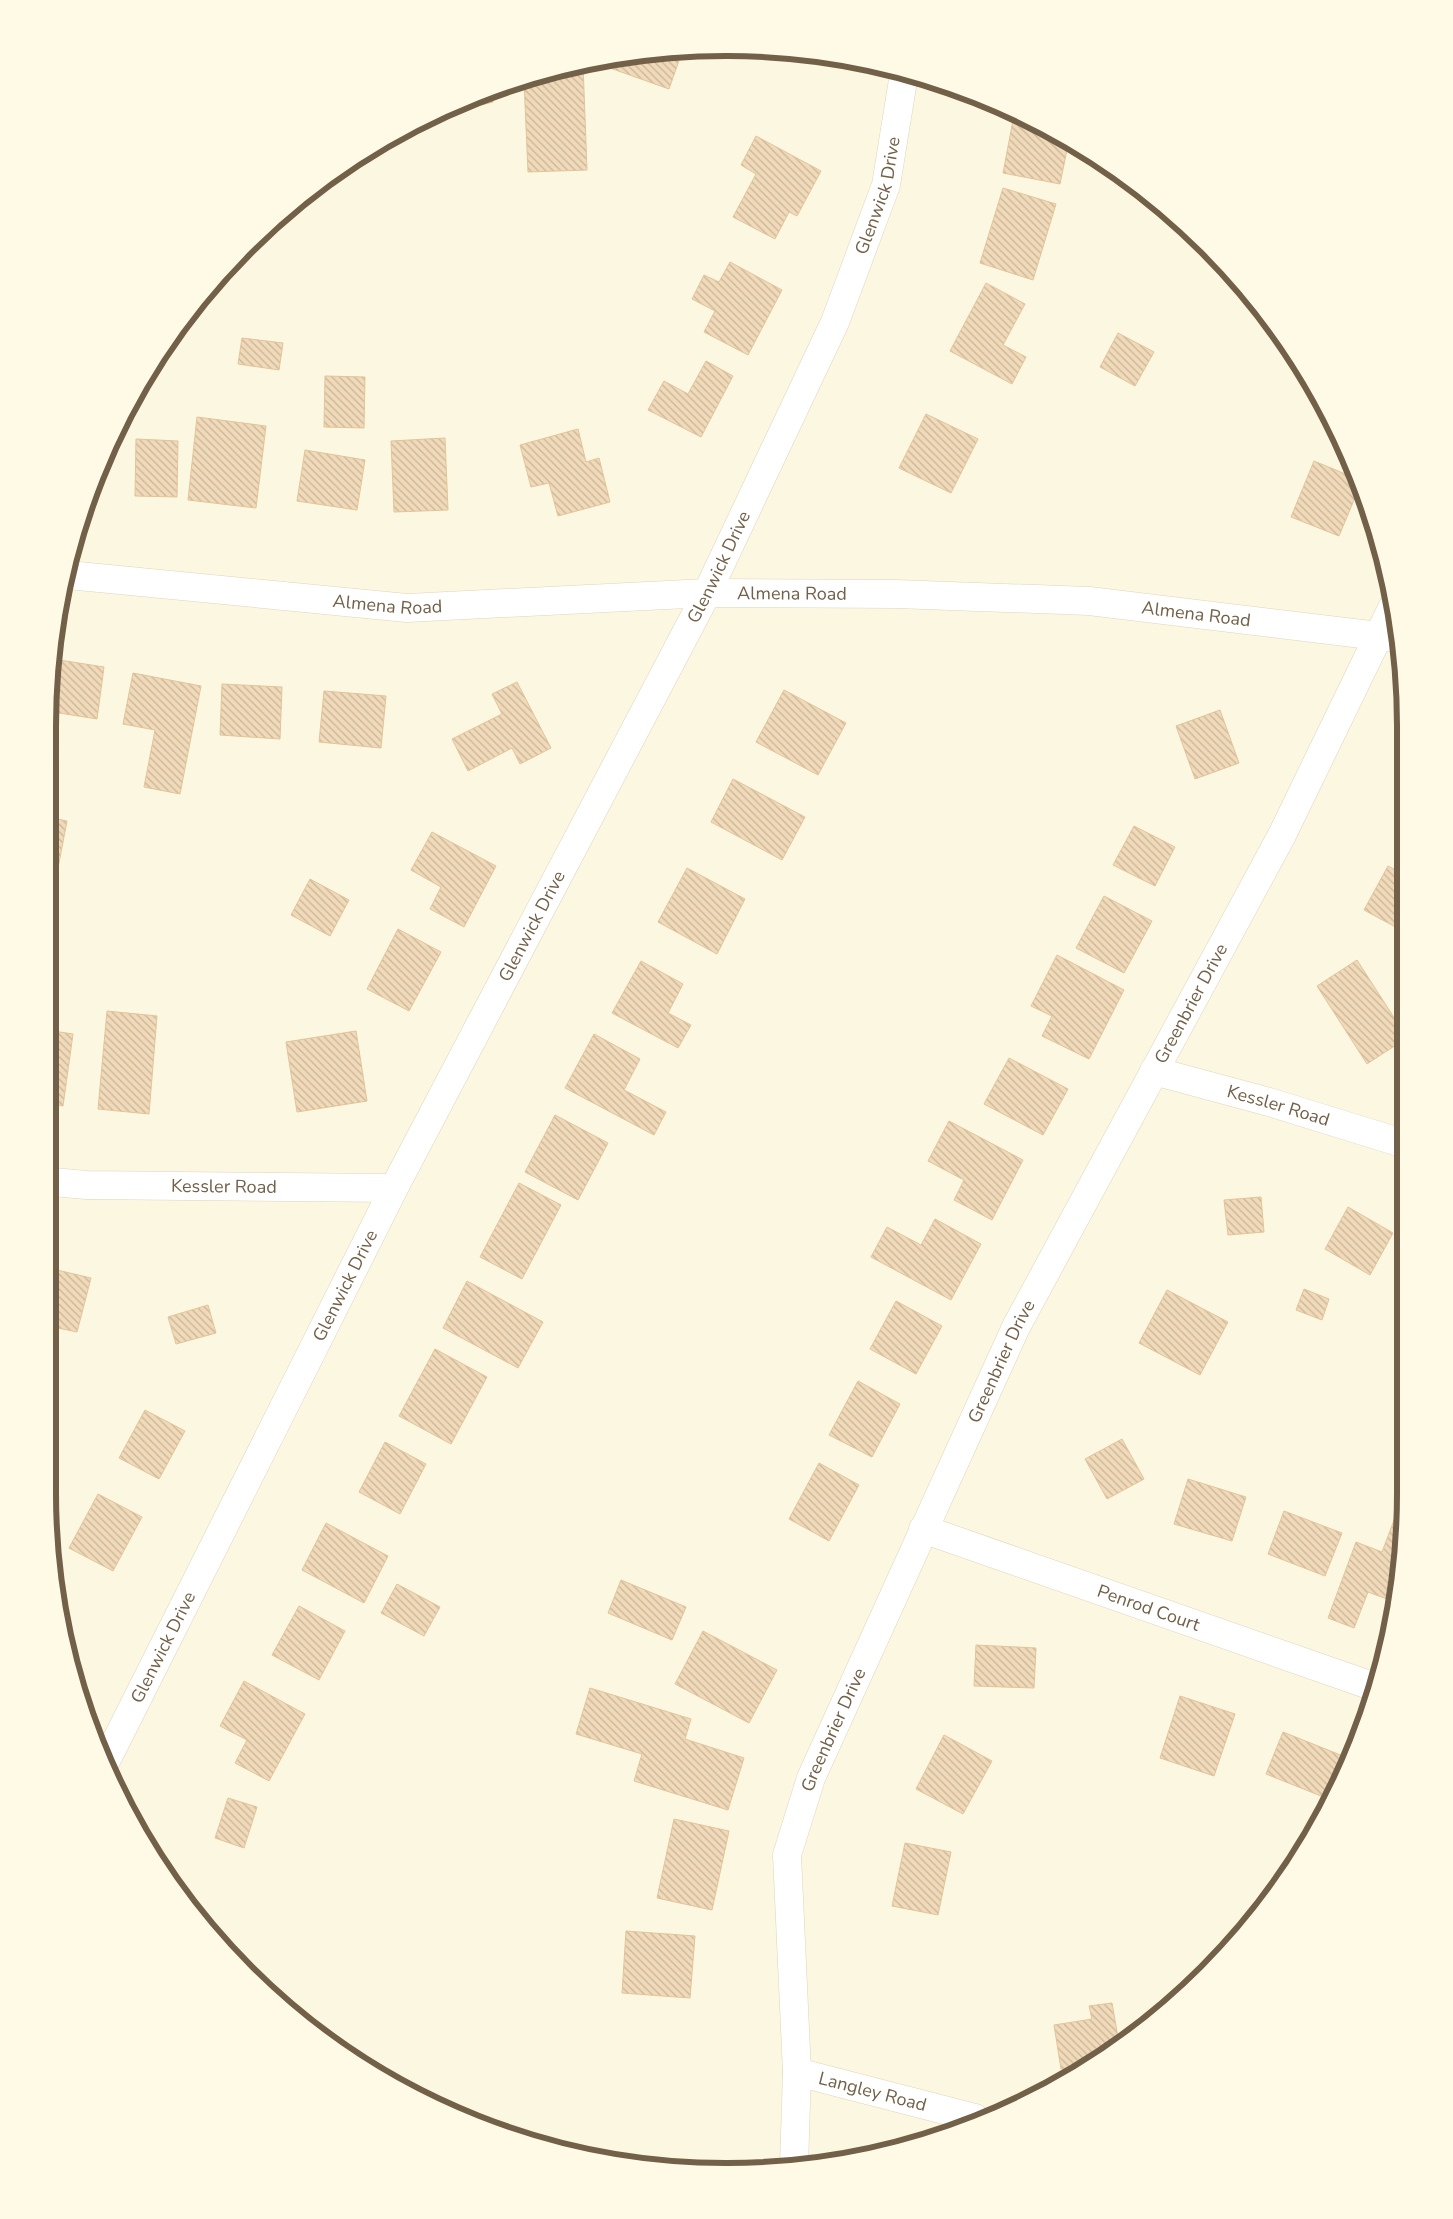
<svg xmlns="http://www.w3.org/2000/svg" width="1453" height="2219" viewBox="0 0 1453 2219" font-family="'Nunito Sans',sans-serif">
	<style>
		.building { fill: url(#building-back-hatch); stroke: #e3c499 }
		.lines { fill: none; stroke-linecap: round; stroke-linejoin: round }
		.street-casing { stroke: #e0d4bd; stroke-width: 29 }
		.street { stroke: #fff; stroke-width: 28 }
		.labels { text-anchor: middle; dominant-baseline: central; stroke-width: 4; stroke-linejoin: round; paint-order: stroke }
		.street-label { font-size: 18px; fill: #726048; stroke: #fffae6 }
		.rim { fill: none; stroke: #726048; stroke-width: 6 }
	</style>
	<defs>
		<pattern id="building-back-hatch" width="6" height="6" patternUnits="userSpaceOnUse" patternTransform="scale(1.25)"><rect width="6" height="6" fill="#f1dab9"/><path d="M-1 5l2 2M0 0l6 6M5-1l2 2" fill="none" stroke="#c8b498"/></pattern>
	</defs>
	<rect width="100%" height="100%" fill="#fcf7e1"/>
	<path class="building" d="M683 49 669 89 610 68 613 60Z
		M583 65 587 170 528 172 524 81 551 71Z
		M491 93 493 102 427 119 426 117Z
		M1014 115 1069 140 1060 184 1003 173Z
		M756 136 821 171 797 216 789 212 775 239 733 217 756 174 741 165Z
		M1003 188 1056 204 1033 280 980 263Z
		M730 262 782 290 748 355 704 332 715 311 692 299 704 275 719 282Z
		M986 283 1025 304 1003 345 1026 357 1012 384 950 351Z
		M1118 333 1154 352 1135 386 1100 367Z
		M242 338 283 343 279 370 238 364Z
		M706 361 733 376 701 437 648 410 664 381 688 394Z
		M325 376 365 377 364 428 324 427Z
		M926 414 978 439 951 493 899 468Z
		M197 417 266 426 256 508 188 500Z
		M578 429 586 462 599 458 610 502 558 516 549 483 531 487 520 445Z
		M445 438 448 510 394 512 391 441Z
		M136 439 178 441 177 497 135 496Z
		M305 450 365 460 357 510 297 501Z
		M1314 461 1355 478 1359 488 1339 536 1291 517Z
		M53 659 104 667 97 719 53 712Z
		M133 673 201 686 180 794 144 787 155 730 123 724Z
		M517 682 551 748 520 764 512 748 468 771 452 739 502 714 492 694Z
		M222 684 282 687 280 739 220 735Z
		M784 690 846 723 818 775 756 742Z
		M324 691 386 696 381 748 319 742Z
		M1220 710 1239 763 1195 779 1176 726Z
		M733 779 805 817 782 860 711 822Z
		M53 818 67 821 58 868H53Z
		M1134 826 1175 847 1155 886 1113 865Z
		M432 832 496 866 464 927 430 909 441 887 411 870Z
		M1388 866 1403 874V931L1364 910Z
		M687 868 745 899 717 954 658 922Z
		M310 879 349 900 330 936 291 915Z
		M1104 896 1152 921 1124 973 1076 948Z
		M398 929 441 952 409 1011 367 989Z
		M1057 955 1124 990 1089 1059 1042 1036 1052 1016 1031 1006Z
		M1357 960 1402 1030V1041L1367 1064 1317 986Z
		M641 961 683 984 668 1013 691 1025 678 1048 612 1013Z
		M107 1011 157 1016 149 1114 98 1109Z
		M53 1031 73 1034 63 1106 53 1104Z
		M356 1031 367 1101 297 1112 286 1042Z
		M594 1034 640 1059 624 1090 666 1112 654 1135 565 1088Z
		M1009 1058 1068 1089 1043 1135 984 1104Z
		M555 1115 608 1143 578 1200 525 1172Z
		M949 1121 1023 1160 992 1220 954 1200 964 1180 928 1161Z
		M519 1183 561 1205 522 1279 480 1257Z
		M1261 1197 1264 1232 1228 1235 1224 1200Z
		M1348 1207 1393 1233 1370 1275 1325 1249Z
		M935 1219 981 1244 951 1300 871 1257 887 1227 921 1245Z
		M53 1269 91 1278 77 1332 53 1327Z
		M467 1281 543 1322 518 1368 443 1328Z
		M1304 1289 1329 1299 1322 1320 1296 1310Z
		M1167 1290 1228 1322 1200 1375 1139 1343Z
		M896 1301 942 1326 916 1374 870 1349Z
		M208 1305 216 1333 176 1344 168 1317Z
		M435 1349 487 1377 451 1444 399 1416Z
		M858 1381 900 1404 872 1457 829 1435Z
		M145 1410 185 1431 159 1479 119 1458Z
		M1122 1439 1144 1479 1107 1499 1085 1459Z
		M385 1442 426 1464 400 1514 359 1492Z
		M819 1463 859 1485 829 1541 789 1519Z
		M1188 1479 1246 1497 1232 1541 1174 1524Z
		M98 1494 142 1517 113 1571 69 1548Z
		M1399 1507 1400 1581 1395 1602 1368 1592 1354 1628 1328 1618 1356 1542 1382 1552Z
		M1284 1511 1342 1533 1325 1576 1268 1554Z
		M326 1523 388 1556 364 1603 302 1570Z
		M621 1580 686 1607 672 1640 608 1613Z
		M397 1584 440 1607 424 1636 381 1613Z
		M299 1606 345 1631 319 1680 272 1655Z
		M703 1631 777 1670 749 1723 675 1684Z
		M976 1645 1036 1648 1034 1688 974 1686Z
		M244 1681 305 1714 269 1781 235 1763 247 1740 220 1726Z
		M590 1688 691 1719 685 1739 744 1758 728 1810 634 1781 642 1754 576 1734Z
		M1180 1696 1235 1714 1214 1776 1160 1758Z
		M1283 1732 1343 1756 1326 1798 1266 1774Z
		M944 1735 992 1761 963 1814 916 1789Z
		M228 1798 257 1807 244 1848 215 1838Z
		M674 1819 729 1831 712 1910 657 1898Z
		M905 1843 951 1852 938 1915 892 1906Z
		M626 1931 695 1936 690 1998 622 1993Z
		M1112 2003 1119 2043 1089 2064 1061 2069 1054 2025 1092 2019 1089 2006Z"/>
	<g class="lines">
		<defs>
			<g id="street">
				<path id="s1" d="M68 575 407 608 707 593 896 594 1089 601 1395 638"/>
				<path id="s2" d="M1154 1071 1269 1102 1402 1143"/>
				<path id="s3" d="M53 1182 86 1185 394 1188"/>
				<path id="s4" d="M923 1529 1375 1687"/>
				<path id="s5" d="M107 1759 394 1188 707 593 835 322 886 185 904 74"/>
				<path id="s6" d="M797 2072 975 2118"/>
				<path id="s7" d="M794 2166 797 2072 787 1855 811 1778 1016 1327 1282 835 1392 608"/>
			</g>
		</defs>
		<use href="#street" class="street-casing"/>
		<use href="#street" class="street"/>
	</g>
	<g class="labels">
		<g class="street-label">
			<text stroke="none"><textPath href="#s5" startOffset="1745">Glenwick Drive</textPath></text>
			<text stroke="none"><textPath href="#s5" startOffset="1340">Glenwick Drive</textPath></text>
			<text stroke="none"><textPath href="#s1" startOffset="726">Almena Road</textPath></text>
			<text stroke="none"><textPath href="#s1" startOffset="321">Almena Road</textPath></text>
			<text stroke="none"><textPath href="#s1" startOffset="1131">Almena Road</textPath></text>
			<text stroke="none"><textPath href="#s5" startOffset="935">Glenwick Drive</textPath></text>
			<text stroke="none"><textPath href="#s7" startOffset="1255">Greenbrier Drive</textPath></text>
			<text stroke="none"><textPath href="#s2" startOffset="129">Kessler Road</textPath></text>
			<text stroke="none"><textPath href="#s3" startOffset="171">Kessler Road</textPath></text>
			<text stroke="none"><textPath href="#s5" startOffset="530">Glenwick Drive</textPath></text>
			<text stroke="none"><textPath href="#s7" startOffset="850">Greenbrier Drive</textPath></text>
			<text stroke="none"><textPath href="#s4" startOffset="239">Penrod Court</textPath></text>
			<text stroke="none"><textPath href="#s5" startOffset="125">Glenwick Drive</textPath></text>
			<text stroke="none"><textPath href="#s7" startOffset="445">Greenbrier Drive</textPath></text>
			<text stroke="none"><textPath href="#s6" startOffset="78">Langley Road</textPath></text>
		</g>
	</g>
	<path d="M0 0H1453V2219H0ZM726 56H727A670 670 0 0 1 1397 726V1493A670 670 0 0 1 727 2163H726A670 670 0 0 1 56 1493V726A670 670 0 0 1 726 56Z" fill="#fffae6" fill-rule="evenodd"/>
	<path class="rim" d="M726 56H727A670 670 0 0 1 1397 726V1493A670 670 0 0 1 727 2163H726A670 670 0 0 1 56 1493V726A670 670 0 0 1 726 56Z"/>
</svg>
